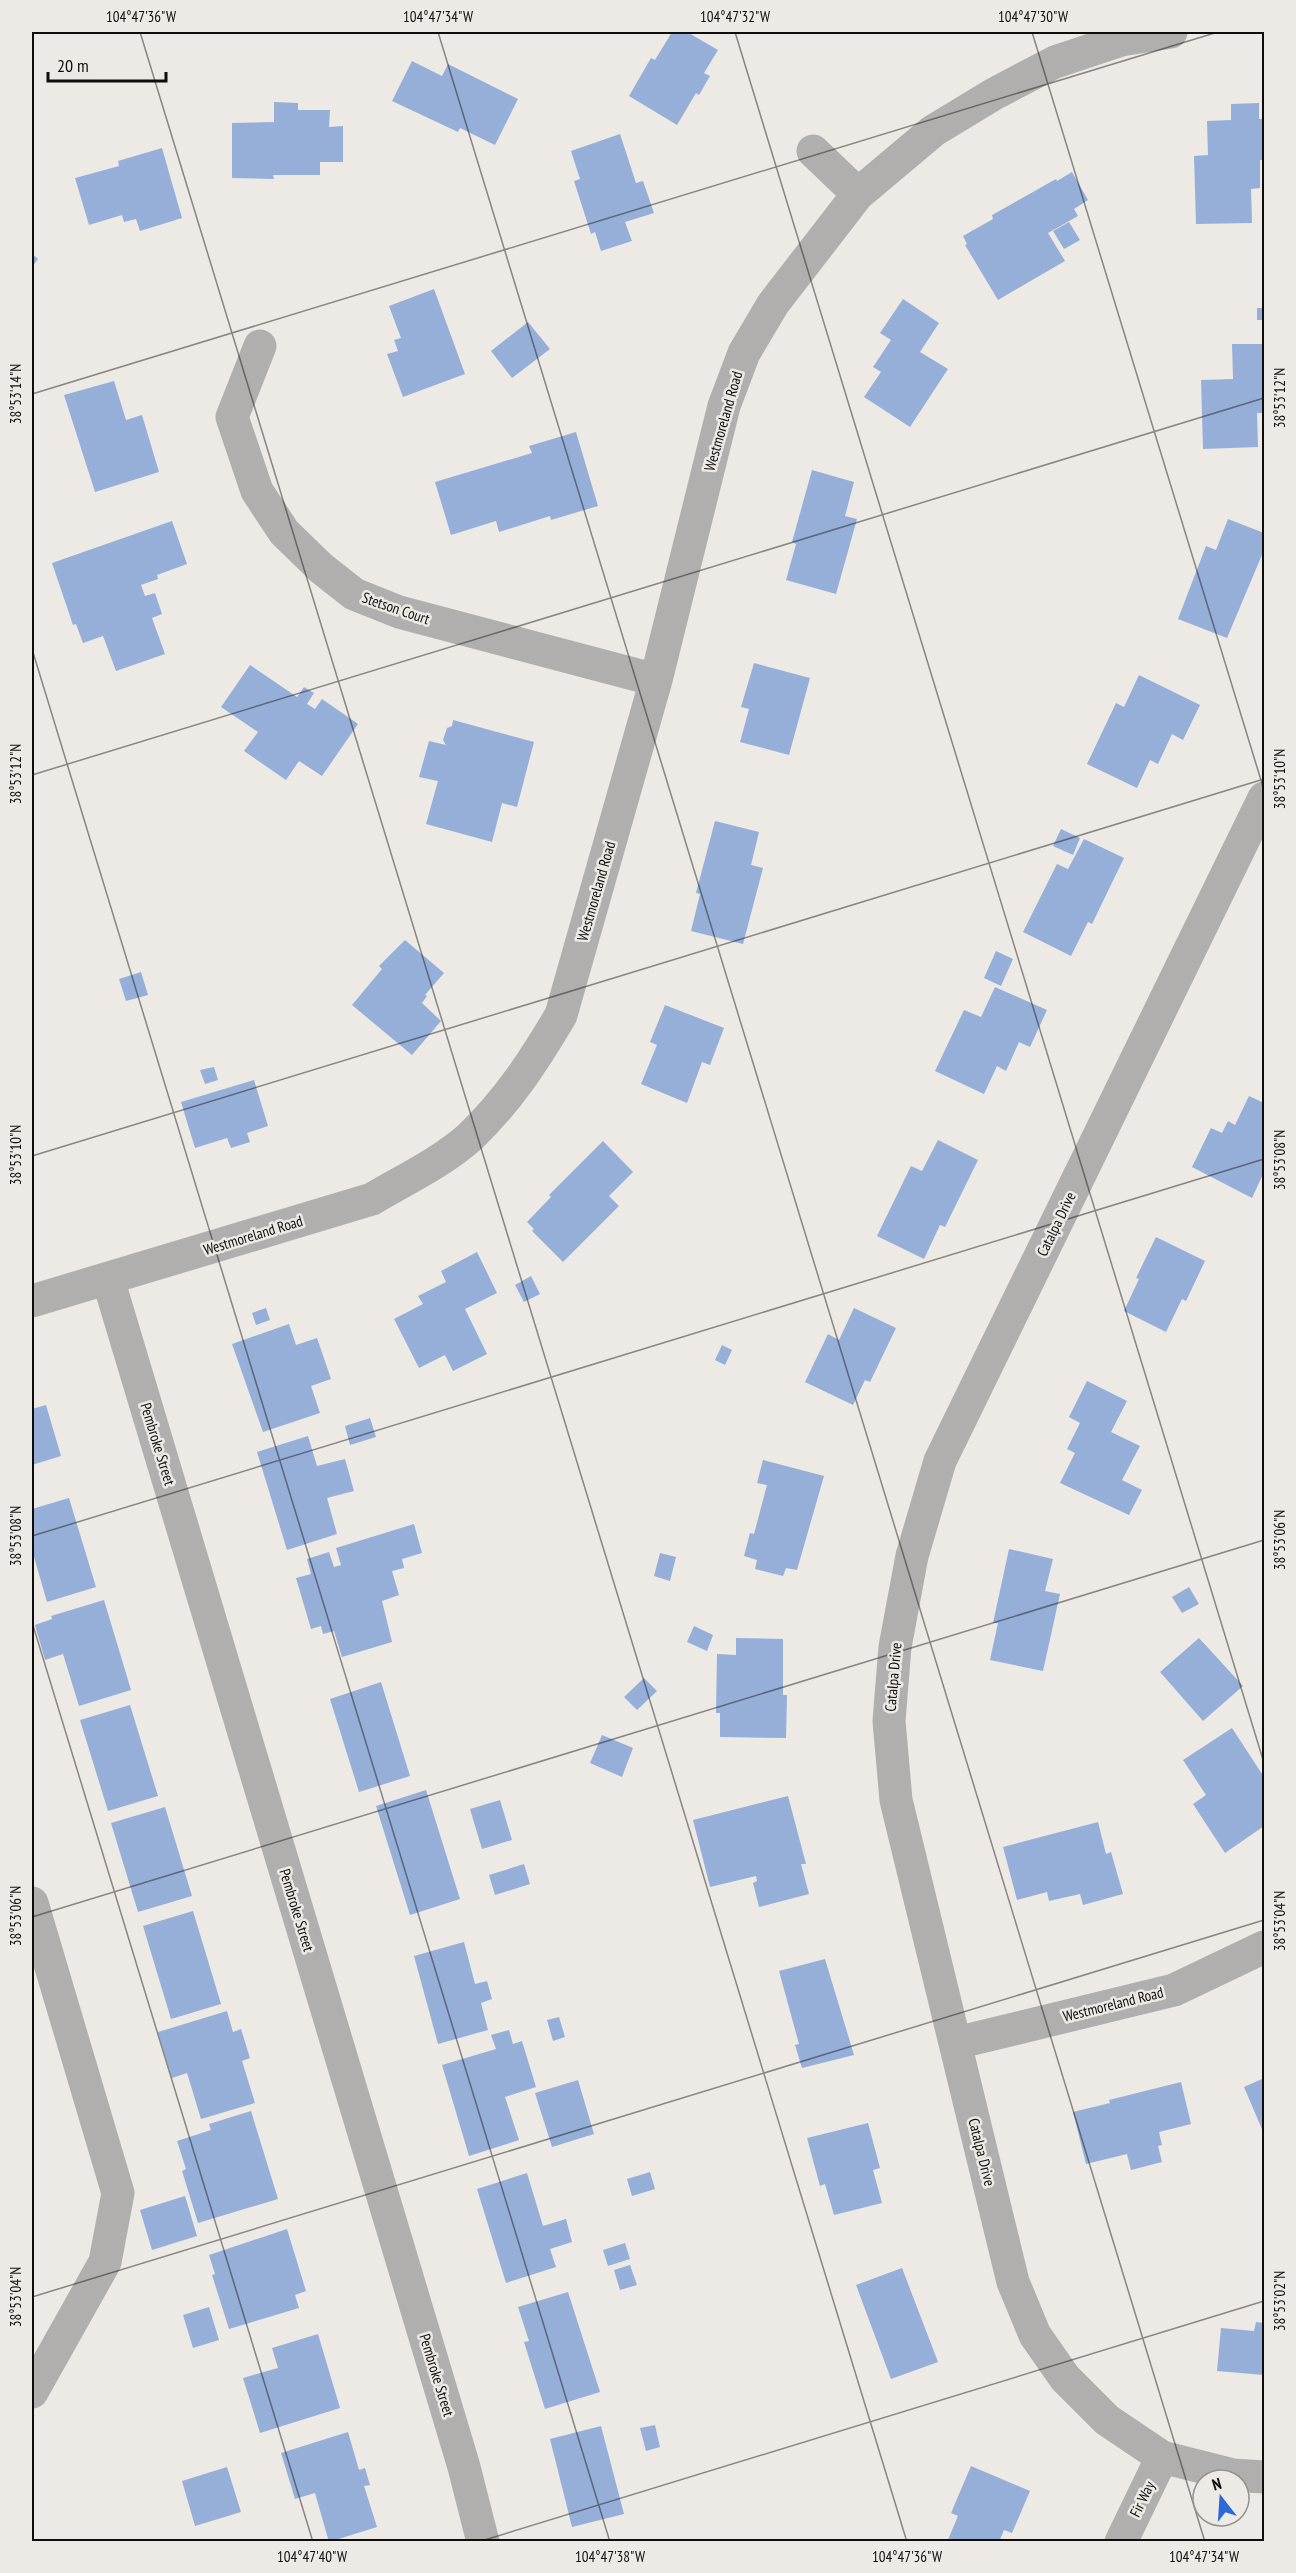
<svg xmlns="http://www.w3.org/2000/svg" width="1296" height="2573" viewBox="0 0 1296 2573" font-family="'PT Sans Narrow',sans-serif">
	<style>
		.building { fill: #96afd9 }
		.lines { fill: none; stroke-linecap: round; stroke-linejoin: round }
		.minor { stroke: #b1afad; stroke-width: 33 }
		.ticks { fill: none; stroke: #0f0d0c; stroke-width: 1.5; stroke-opacity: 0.45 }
		.labels { text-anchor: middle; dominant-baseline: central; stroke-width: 5; stroke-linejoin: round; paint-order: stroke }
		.street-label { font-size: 15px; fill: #0f0d0c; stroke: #ede9e4 }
		.neatline { fill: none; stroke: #0f0d0c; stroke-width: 2 }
		.ticks-label { font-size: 15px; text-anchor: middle; fill: #0f0d0c }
	</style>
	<rect width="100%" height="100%" fill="#ede9e4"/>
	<path class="building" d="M672 32H687L718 50 704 73 710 76 699 95 696 93 677 125 629 96 651 58 655 60Z
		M412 61 442 76 448 64 518 99 495 145 460 128 458 132 392 101Z
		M274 102 298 103V110H330L329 127 343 126V162H320V175H273L274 179 232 178V123L274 122Z
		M1259 103V119H1264V160H1260V188L1251 189 1252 223 1196 224 1194 156 1208 155 1207 121 1231 120V104Z
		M620 134 636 183 643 181 654 213 625 222 632 241 601 251 595 232 591 234 574 181 580 179 571 151Z
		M162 148 182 218 140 231 136 219 124 222 122 215 89 225 75 178 119 166 118 161Z
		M1072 172 1088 200 1074 209 1078 216 1048 233 1065 261 998 300 965 245 967 244 963 236 993 219 992 215 1056 179 1057 181Z
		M1069 222 1080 240 1064 249 1053 231Z
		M32 254 38 259 32 267Z
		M434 289 465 374 403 397 387 354 398 351 394 340 401 338 389 306Z
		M903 299 939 323 920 352 948 369 910 427 864 397 881 372 873 367 891 340 880 333Z
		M1257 308H1264V320H1257Z
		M528 322 550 349 512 378 491 351Z
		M1232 344H1264V413H1257L1258 447 1203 449 1201 380 1233 379Z
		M114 381 126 420 142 415 159 472 95 492 64 395Z
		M576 432 598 506 551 520 550 516 499 532 496 521 451 535 435 482 532 453 529 446Z
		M812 470 854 482 845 516 857 519 836 594 786 580 796 544 792 542Z
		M1228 519 1264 533V550L1227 638 1178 619 1206 546 1216 550Z
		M172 521 187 564 157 575 158 579 141 585 145 596 155 593 162 614 152 618 165 654 116 671 103 636 83 643 76 624 73 625 52 563Z
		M754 663 810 678 789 755 740 742 749 709 741 707Z
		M250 665 297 697 304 687 314 693 307 704 315 709 322 699 358 724 322 776 299 761 286 780 244 751 258 732 221 707Z
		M1139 675 1200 705 1183 740 1172 734 1158 764 1150 760 1137 788 1087 764 1116 703 1124 707Z
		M453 720 534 742 517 807 502 803 492 842 426 824 438 781 419 777 429 741 446 745 443 740 447 728 452 726Z
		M715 821 759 832 751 865 763 868 743 944 691 931 700 894 696 893Z
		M1061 829 1080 838 1073 855 1053 846Z
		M1084 839 1124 858 1092 924 1088 922 1071 956 1023 932 1057 864 1068 869Z
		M405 940 444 973 425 995 427 996 422 1003 441 1021 412 1055 352 1005 382 969 379 966Z
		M996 951 1013 959 1001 986 984 978Z
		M141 972 148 995 126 1001 119 979Z
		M995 987 1047 1010 1030 1047 1019 1042 1006 1071 997 1066 984 1094 935 1071 964 1010 981 1017Z
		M665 1005 724 1028 710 1065 702 1062 687 1103 641 1084 657 1045 650 1042Z
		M214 1067 218 1080 205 1084 200 1070Z
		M254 1080 268 1126 247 1133 250 1142 231 1148 227 1138 195 1148 181 1102Z
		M1249 1096 1264 1103V1172L1252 1198 1192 1167 1211 1128 1222 1133 1228 1121 1235 1125Z
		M938 1140 978 1160 945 1227 940 1225 924 1259 877 1236 911 1166 922 1171Z
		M603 1141 633 1172 609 1196 619 1206 563 1262 532 1231 534 1229 527 1222 551 1197 549 1195Z
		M1156 1237 1205 1261 1186 1301 1182 1299 1166 1332 1124 1311 1139 1279 1136 1278Z
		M477 1252 497 1293 465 1309 487 1354 453 1371 445 1355 419 1368 394 1319 423 1304 418 1296 446 1282 441 1271Z
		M531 1276 540 1294 524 1302 515 1285Z
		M266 1308 270 1320 256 1325 252 1313Z
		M854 1308 896 1328 870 1382 865 1380 853 1405 805 1382 828 1334 839 1340Z
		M289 1324 296 1345 317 1338 331 1379 311 1386 320 1413 263 1432 232 1344Z
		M722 1345 732 1350 725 1365 715 1360Z
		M1087 1381 1127 1401 1111 1432 1140 1446 1122 1480 1142 1490 1129 1515 1060 1483 1075 1453 1067 1449 1080 1423 1069 1417Z
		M46 1405 61 1456 32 1465V1409Z
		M370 1418 376 1437 350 1445 345 1426Z
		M308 1436 317 1466 345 1459 354 1491 327 1498 337 1534 287 1550 257 1452Z
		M763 1460 824 1476 797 1570 786 1568 783 1576 755 1569 757 1560 744 1556 750 1533 754 1534 767 1485 757 1483Z
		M69 1498 96 1587 47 1602 32 1550V1509Z
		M414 1524 422 1553 402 1559 404 1568 392 1571 399 1595 382 1601 392 1642 342 1657 334 1631 323 1634 321 1626 311 1629 296 1578 311 1574 307 1559 329 1552 334 1567 341 1565 336 1548Z
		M1009 1549 1053 1559 1045 1591 1060 1594 1043 1671 990 1660 998 1623H993Z
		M660 1553 676 1557 670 1581 654 1576Z
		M1189 1587 1199 1604 1182 1613 1172 1597Z
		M104 1600 131 1690 79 1706 63 1654 45 1660 35 1625 52 1619 51 1616Z
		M694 1626 713 1635 707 1651 687 1642Z
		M736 1638 783 1639V1695H787L786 1738 720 1737V1713H716L717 1654 736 1655Z
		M1199 1638 1243 1686 1203 1721 1160 1672Z
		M644 1678 657 1691 637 1710 624 1697Z
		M381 1682 410 1776 359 1792 330 1699Z
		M130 1705 158 1796 108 1811 80 1720Z
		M1232 1728 1264 1777V1826L1225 1853 1193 1804 1206 1795 1183 1760Z
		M602 1735 633 1748 622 1777 590 1763Z
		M426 1790 460 1899 410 1915 376 1806Z
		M788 1796 806 1864H801L809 1894 759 1907 753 1883 757 1881 756 1876 710 1887 693 1820Z
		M500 1800 512 1840 482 1849 470 1809Z
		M165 1807 192 1896 138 1912 111 1823Z
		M1098 1822 1106 1854 1111 1852 1123 1894 1083 1905 1080 1894 1049 1901 1047 1892 1017 1900 1003 1847Z
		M524 1864 530 1884 495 1895 489 1875Z
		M193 1911 221 2004 171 2019 143 1926Z
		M464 1942 475 1984 487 1981 492 1999 481 2003 488 2030 438 2044 414 1956Z
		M825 1959 854 2055 802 2068 795 2045 799 2044 779 1971Z
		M227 2011 233 2032 241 2029 250 2058 242 2061 255 2103 201 2119 187 2073 172 2078 158 2032Z
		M559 2017 565 2037 553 2041 547 2020Z
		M509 2030 513 2044 522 2041 536 2087 505 2097 519 2140 469 2156 442 2065 496 2049 491 2035Z
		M1264 2078V2134L1244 2087Z
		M578 2080 594 2134 552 2147 535 2093Z
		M1181 2082 1191 2124 1159 2132 1162 2145 1158 2146 1162 2162 1131 2170 1127 2154 1086 2164 1073 2112 1110 2103 1109 2100Z
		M251 2111 278 2199 198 2223 182 2171 186 2169 177 2141 211 2130 209 2124Z
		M868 2123 880 2168 873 2170 882 2203 834 2215 825 2184 820 2186 807 2138Z
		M650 2172 655 2189 632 2196 627 2179Z
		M527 2173 543 2226 566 2219 572 2242 550 2249 556 2267 506 2283 477 2189Z
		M185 2196 197 2236 152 2250 140 2210Z
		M287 2229 306 2291 295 2295 299 2308 229 2329 212 2275 215 2274 209 2255Z
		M625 2243 630 2259 608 2266 603 2250Z
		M630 2265 637 2285 620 2290 614 2270Z
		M902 2268 938 2362 891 2379 856 2285Z
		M568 2292 600 2392 545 2409 524 2342 529 2341 518 2307Z
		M209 2307 219 2340 193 2348 183 2315Z
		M1256 2322 1264 2323V2375L1217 2371 1221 2328 1254 2331Z
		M318 2334 340 2408 260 2433 243 2378 278 2368 272 2348Z
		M655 2425 660 2447 646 2451 640 2428Z
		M601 2426 624 2514 572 2527 550 2439Z
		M348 2432 359 2470 365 2468 370 2485 364 2486 377 2527 329 2542 315 2493 295 2499 281 2453Z
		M971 2466 1030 2491 1012 2533 1004 2530 999 2542H947L958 2516 951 2513Z
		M227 2467 241 2512 195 2526 182 2481Z"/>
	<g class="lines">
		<path class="minor" d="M813 151 858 194
			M260 346 232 417 257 491 284 532 321 568 354 594 399 612 656 680
			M1264 798 940 1461 912 1556 895 1647 889 1721 896 1800 1013 2282 1035 2335 1065 2378 1107 2420 1162 2457 1233 2475 1264 2477
			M108 1279 464 2467 483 2542
			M32 1301 372 1199C404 1180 442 1162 470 1137 508 1101 535 1059 561 1015L656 680 724 406 744 353 773 304 858 194 933 131 994 94 1055 62 1121 40 1171 32
			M32 1903 118 2193 105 2262 32 2392
			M956 2043 1174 1990 1264 1947
			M1121 2542 1162 2457"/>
	</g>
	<path class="ticks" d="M140 32 907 2542M438 32 1205 2542M735 32 1264 1763M1032 32 1264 790M32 394 1218 32M32 649 610 2542M32 775 1264 398M32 1156 1264 779M32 1536 1264 1159M32 1622 313 2542M32 1917 1264 1540M32 2297 1264 1920M478 2542 1264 2301"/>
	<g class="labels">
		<g class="street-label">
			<text transform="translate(723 421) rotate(-74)">Westmoreland Road</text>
			<text transform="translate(396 608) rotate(19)">Stetson Court</text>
			<text transform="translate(596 891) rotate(-74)">Westmoreland Road</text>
			<text transform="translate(1056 1224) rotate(-64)">Catalpa Drive</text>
			<text transform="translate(253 1235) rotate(-17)">Westmoreland Road</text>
			<text transform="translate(158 1444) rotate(73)">Pembroke Street</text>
			<text transform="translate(893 1677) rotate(-85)">Catalpa Drive</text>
			<text transform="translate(297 1910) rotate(73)">Pembroke Street</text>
			<text transform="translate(1113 2004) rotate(-14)">Westmoreland Road</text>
			<text transform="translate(982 2152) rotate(76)">Catalpa Drive</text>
			<text transform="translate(437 2375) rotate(73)">Pembroke Street</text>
			<text transform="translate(1142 2499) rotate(-64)">Fir Way</text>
		</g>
	</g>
	<rect width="1296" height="2573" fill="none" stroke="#ede9e4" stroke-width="66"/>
	<g transform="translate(1221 2498) rotate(343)"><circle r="28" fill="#ede9e4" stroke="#94918e" stroke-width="1.5"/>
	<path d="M0-4.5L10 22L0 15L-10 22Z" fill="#2b69d6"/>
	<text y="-9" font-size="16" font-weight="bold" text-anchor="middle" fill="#0f0d0c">N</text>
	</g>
	<path d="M48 72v9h118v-9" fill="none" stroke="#0f0d0c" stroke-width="3"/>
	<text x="57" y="72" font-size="18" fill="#0f0d0c" stroke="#ede9e4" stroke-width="4.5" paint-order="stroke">20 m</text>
	<rect x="33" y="33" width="1230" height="2507" class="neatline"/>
	<g class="ticks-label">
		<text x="141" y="22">104°47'36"W</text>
		<text x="438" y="22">104°47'34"W</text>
		<text x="735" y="22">104°47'32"W</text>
		<text x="1033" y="22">104°47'30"W</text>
		<text transform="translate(16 394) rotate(-90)" y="5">38°53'14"N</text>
		<text transform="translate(1280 398) rotate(-90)" y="5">38°53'12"N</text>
		<text transform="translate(16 774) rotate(-90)" y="5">38°53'12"N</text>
		<text transform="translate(1280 779) rotate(-90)" y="5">38°53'10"N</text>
		<text transform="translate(16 1155) rotate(-90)" y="5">38°53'10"N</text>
		<text transform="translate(1280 1160) rotate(-90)" y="5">38°53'08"N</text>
		<text transform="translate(16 1536) rotate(-90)" y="5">38°53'08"N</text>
		<text transform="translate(1280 1540) rotate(-90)" y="5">38°53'06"N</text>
		<text transform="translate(16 1916) rotate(-90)" y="5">38°53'06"N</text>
		<text transform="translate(1280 1921) rotate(-90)" y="5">38°53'04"N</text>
		<text transform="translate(16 2297) rotate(-90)" y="5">38°53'04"N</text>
		<text transform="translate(1280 2301) rotate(-90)" y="5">38°53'02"N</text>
		<text x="312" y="2562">104°47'40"W</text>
		<text x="610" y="2562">104°47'38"W</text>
		<text x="907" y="2562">104°47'36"W</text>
		<text x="1204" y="2562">104°47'34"W</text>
	</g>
</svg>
